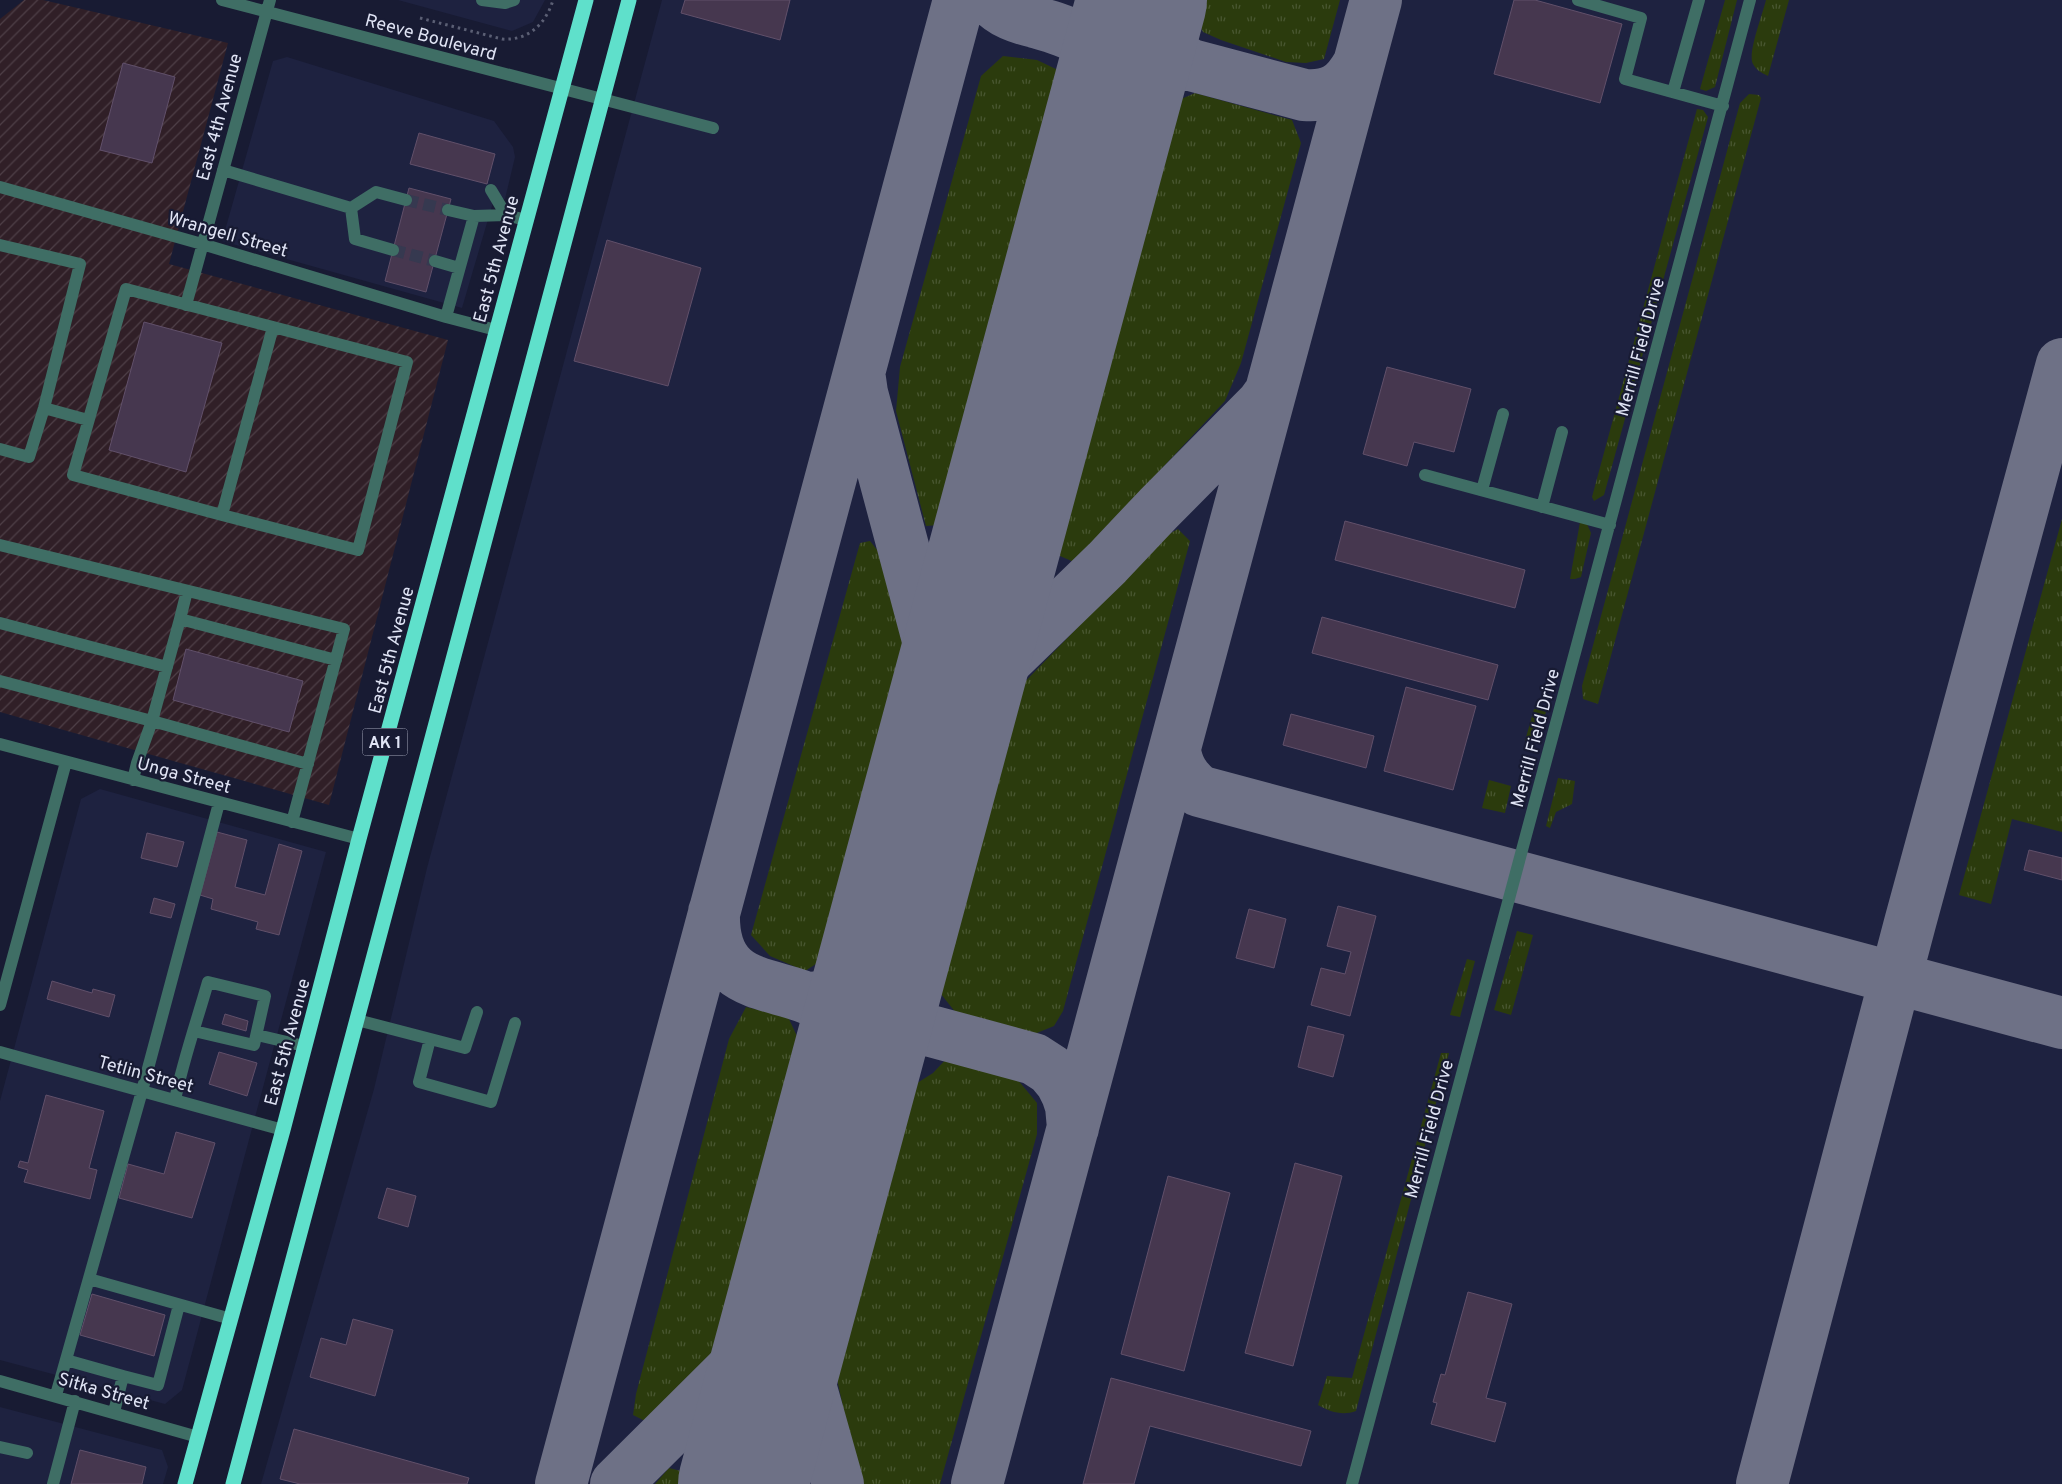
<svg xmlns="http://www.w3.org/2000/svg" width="2062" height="1484" font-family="Overpass,sans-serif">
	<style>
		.built { fill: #1e2240 }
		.industrial { fill: url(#industrial-furrows) }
		.grass { fill: url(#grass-tufts) }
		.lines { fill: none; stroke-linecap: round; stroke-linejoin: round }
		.taxiway { stroke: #6e7186; stroke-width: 52 }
		.runway { stroke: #6e7186; stroke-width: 130 }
		.building { fill: #46374f; stroke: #61506a }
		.minor-tunnel { stroke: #363950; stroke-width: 12; stroke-dasharray: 12 6; stroke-linecap: butt }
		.path { stroke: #5b5f74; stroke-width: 3; stroke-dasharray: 2.5 4; stroke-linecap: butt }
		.minor { stroke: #3f6e65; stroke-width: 12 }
		.highway { stroke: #5fe0cb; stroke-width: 15 }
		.labels { text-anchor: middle; stroke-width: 4.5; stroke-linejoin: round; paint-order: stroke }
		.shield { fill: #181b33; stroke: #a4a8bb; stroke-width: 1 }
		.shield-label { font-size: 16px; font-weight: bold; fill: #e0e4f5 }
		.street-label { font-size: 18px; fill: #e0e4f5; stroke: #181b33 }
	</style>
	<defs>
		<pattern id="industrial-furrows" width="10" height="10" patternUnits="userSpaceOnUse" patternTransform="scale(1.25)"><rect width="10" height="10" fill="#301f27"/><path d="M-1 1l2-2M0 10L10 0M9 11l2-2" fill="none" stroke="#4e3f47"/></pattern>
		<pattern id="grass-tufts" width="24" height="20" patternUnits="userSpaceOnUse" patternTransform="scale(1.25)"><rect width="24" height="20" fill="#2b3b0d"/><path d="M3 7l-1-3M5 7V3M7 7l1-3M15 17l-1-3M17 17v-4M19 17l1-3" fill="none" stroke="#495731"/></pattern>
	</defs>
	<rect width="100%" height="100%" fill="#181b33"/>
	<path class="built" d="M398,0H545L533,22L512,31Z
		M662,0H2062V1484H261L374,1089L427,868Z
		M287,57L494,121L513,147L515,157L505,199H494L462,308L222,241L273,61Z
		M100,789L326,852L182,1390L165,1404L0,1360V1101L81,799Z
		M0,1407L162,1450L168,1467L163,1484H0Z"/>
	<path class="industrial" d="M24,0H43L228,43L169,264L448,340L329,805L0,712V19Z"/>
	<path class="grass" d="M1192,0H1340L1324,59L1306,63L1286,62L1221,40L1203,32L1190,7Z
		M1725,0H1737L1715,87L1706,91L1700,89Z
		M1766,0H1789L1768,76C1762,73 1756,70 1753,64C1747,54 1763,13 1766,0Z
		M1003,56L1037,60L1058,70L1064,88L940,525L926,526L896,411L900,367L981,76Z
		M1195,93L1292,120L1301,143L1241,363L1225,401L1074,562L1053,553L1172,103Z
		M1749,94L1759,95L1761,98L1598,704L1583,699L1582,686L1740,103Z
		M1697,109L1703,110L1708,117L1604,495L1594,501L1592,497Z
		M2062,519V832L2012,819L1991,904L1959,895Z
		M1580,522L1587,524L1591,533L1581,577L1575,579H1570Z
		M1178,529L1190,541L1063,1011L1054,1026L1032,1035L956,1013L937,989L1016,691L1167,535Z
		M870,541L882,556L906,653L907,674L830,955L805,971L770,956L751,935L860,543Z
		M1540,708L1546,712L1537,740L1525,741L1534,709Z
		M1558,778L1575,781L1572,804L1556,812L1550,828L1546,826Z
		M1489,780L1511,786L1505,813L1482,808Z
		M1517,931L1533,935L1511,1015L1494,1010Z
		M1467,959L1475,961L1460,1017L1450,1015Z
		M746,1007L788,1017L804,1051L724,1341L649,1423L633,1415L636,1394L729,1039Z
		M1441,1053H1449L1356,1411C1343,1416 1330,1412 1318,1405L1327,1376L1352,1378Z
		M948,1057L1013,1074L1037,1103V1134L940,1484H860L833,1361L914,1085L933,1073Z
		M669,1468L689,1473L686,1484H655Z"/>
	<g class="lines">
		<path class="taxiway" d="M991,0C1003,13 1018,18 1035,22C1066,31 1102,40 1108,77C1111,91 1109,106 1110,120
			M1147,0C1149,31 1164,51 1191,65
			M1110,120L1128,88L1135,81L1144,74L1168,65H1191L1304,95C1331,97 1345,88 1358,65
			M860,379L862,393L940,685L941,749
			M941,749L966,702L976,690L1107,563L1159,508L1262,404L1267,397
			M1175,751C1178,769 1185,779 1199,791L2062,1023
			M714,912C711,1011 806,969 842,1025C851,1040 852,1060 852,1077
			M808,998C855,996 869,983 889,942
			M852,1077L870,1052L879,1044L902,1033L927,1030L1034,1059L1051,1070L1061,1082L1067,1094L1071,1106L1073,1128
			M799,1278L797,1315L800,1349L838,1484
			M561,1484L959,0
			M616,1484L766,1335L783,1309L799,1276
			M977,1484L1376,0
			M1762,1484L1910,923L2062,364"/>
		<path class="runway" d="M743,1484L1142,0"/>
	</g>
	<path class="building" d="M685,0H790L780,40L681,13Z
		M1514,0H1535L1622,24L1600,103L1494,74Z
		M123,63L175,77L152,163L100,150Z
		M419,133L495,154L487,184L410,164Z
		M409,188L451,199L426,292L385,281Z
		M607,240L701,268L668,386L574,361Z
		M144,322L222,343L186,472L109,450Z
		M1387,367L1471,389L1454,452L1414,442L1407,466L1363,454Z
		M1345,521L1525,570L1515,608L1335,560Z
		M1322,617L1498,665L1488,700L1312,653Z
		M186,649L303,681L289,732L173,700Z
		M1406,687L1476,706L1453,790L1384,771Z
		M1291,714L1374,736L1366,768L1283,745Z
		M217,832L247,840L235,887L265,895L279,844L302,851L279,935L256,929L258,922L211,909L213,899L200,895Z
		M147,833L184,842L177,867L141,858Z
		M2029,850L2062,858V880L2024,870Z
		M154,898L175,904L171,918L150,913Z
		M1338,906L1376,916L1350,1016L1311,1005L1321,968L1345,974L1351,952L1327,946Z
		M1249,909L1286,919L1274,968L1236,958Z
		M52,981L92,993L93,989L115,995L109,1017L47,999Z
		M225,1014L248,1021L246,1031L222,1024Z
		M1308,1026L1344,1035L1333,1077L1298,1067Z
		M219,1052L257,1063L247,1096L209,1084Z
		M46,1095L104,1111L89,1168L97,1170L90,1199L24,1182L28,1170L18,1167L20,1161L28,1163Z
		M176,1132L215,1143L192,1218L119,1198L128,1164L164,1174Z
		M1295,1163L1342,1176L1293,1366L1245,1353Z
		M1168,1176L1230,1193L1184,1371L1121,1354Z
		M387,1188L416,1196L408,1227L378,1218Z
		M1468,1292L1512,1304L1486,1398L1506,1403L1495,1442L1431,1424L1437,1403L1433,1402L1441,1374L1445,1375Z
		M92,1294L165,1315L154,1356L80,1335Z
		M353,1319L393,1330L375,1396L310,1377L321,1338L346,1345Z
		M1111,1378L1311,1431L1301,1466L1150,1426L1134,1484H1083Z
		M294,1429L469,1478L467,1484H300L280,1479Z
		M80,1450L146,1467L142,1484H71Z"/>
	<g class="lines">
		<path class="minor-tunnel" d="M406,200L448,210
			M393,250L435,261"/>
		<path class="path" d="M420,18L502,39C528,41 546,24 553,0"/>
		<path class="minor" d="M222,0L713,128
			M482,0L505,3L514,0
			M1578,0L1641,18L1625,79L1723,106
			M1673,92L1699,0
			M223,170L351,208L376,192L406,200
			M0,187L202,244L446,317L496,330
			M491,190L506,215
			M351,208L355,239L393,250
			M448,210L474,216L506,215L526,220
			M0,245L80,264L44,408L29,457L0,449
			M435,261L459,268
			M126,289L273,327L222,515L73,475Z
			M186,305L270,0
			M446,317L474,216
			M44,408L88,420
			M1425,475L1610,525
			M1482,490L1503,414
			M1542,507L1562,432
			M222,515L358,550L407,362L273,327
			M0,545L344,629L292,822
			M180,619L187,591
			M0,623L167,667
			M0,681L152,721L137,763L133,780
			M0,744L359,839
			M308,764L152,721L180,619L336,660
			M0,1005L66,762
			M357,1020L465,1048L477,1012
			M257,1035L304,1046
			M430,1039L419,1082L491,1102L515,1023
			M0,1052L283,1130
			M175,1100C183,1060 197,1021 208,982L265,996L254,1045L194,1031
			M89,1279L231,1319
			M66,1360L123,1376
			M0,1381L198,1437
			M56,1395L142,1091L219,803
			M114,1412L123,1376L158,1385L179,1305
			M0,1447L27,1453
			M53,1484L75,1401
			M1352,1484L1750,0"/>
		<path class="highway" d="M185,1484L283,1130L359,839L586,0
			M233,1484L629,0"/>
	</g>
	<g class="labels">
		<rect class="shield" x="362.5" y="728.5" width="45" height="27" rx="4"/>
		<g class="shield-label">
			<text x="385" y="748">AK 1</text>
		</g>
		<g class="street-label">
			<text transform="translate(431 37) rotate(15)" y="6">Reeve Boulevard</text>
			<text transform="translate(219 117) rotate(-75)" y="6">East 4th Avenue</text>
			<text transform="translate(228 234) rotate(16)" y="6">Wrangell Street</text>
			<text transform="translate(496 259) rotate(-75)" y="6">East 5th Avenue</text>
			<text transform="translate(1640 347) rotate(-75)" y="6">Merrill Field Drive</text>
			<text transform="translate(391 650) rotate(-75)" y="6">East 5th Avenue</text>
			<text transform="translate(1535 738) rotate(-75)" y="6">Merrill Field Drive</text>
			<text transform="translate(184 775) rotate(15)" y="6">Unga Street</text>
			<text transform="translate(287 1042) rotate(-75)" y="6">East 5th Avenue</text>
			<text transform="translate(146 1074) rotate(15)" y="6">Tetlin Street</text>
			<text transform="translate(1429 1129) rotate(-75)" y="6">Merrill Field Drive</text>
			<text transform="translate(104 1391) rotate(16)" y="6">Sitka Street</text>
		</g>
	</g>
</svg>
